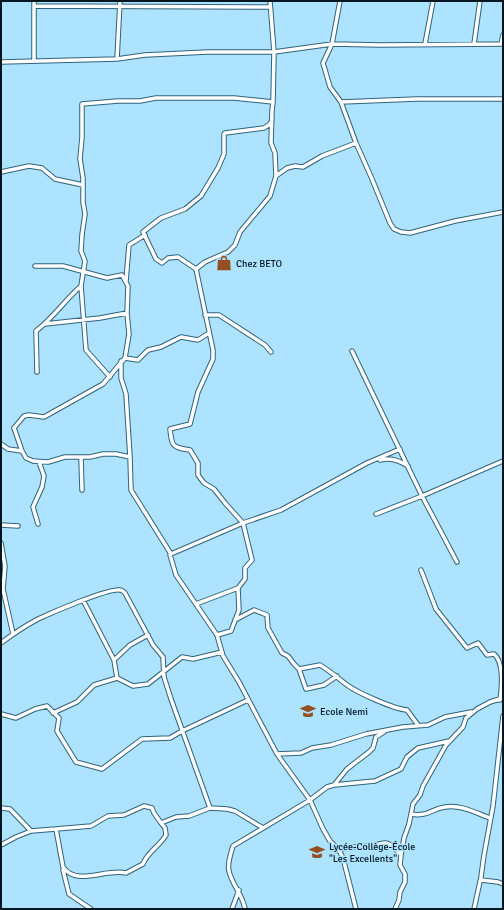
<svg xmlns="http://www.w3.org/2000/svg" width="504" height="910" font-family="Signika,sans-serif">
	<style>
		.lines { fill: none; stroke-linecap: round; stroke-linejoin: round }
		.street-casing { stroke: #30637b; stroke-width: 5.5 }
		.street { stroke: #fff; stroke-width: 3.5 }
		.labels { text-anchor: middle; stroke-width: 3; stroke-linejoin: round; paint-order: stroke }
		.poi-label { font-size: 10px; fill: #031721; stroke: #ade3ff; text-anchor: start }
	</style>
	<rect width="100%" height="100%" fill="#ade3ff"/>
	<g class="lines">
		<defs>
			<path id="street" d="M270,1L274,52L273,102L272,111L271,143L275,153L276,176
				M340,1L332,44L323,63L330,87L341,102L356,143L372,179L390,223L394,229L401,232L410,233L455,221L503,212
				M34,6L270,7
				M425,44L433,1
				M474,44L480,1
				M501,44L503,35
				M117,59L120,1
				M34,60V1
				M1,62L117,59L145,55L208,52H274L332,44L380,45L503,44
				M341,102L417,99H503
				M1,172L29,166L42,168L55,179L83,185
				M35,266H63L107,278L122,275L128,286L127,313L129,334L125,358L103,384L44,417L29,415L24,416L14,428L22,451L26,458L33,461L48,462L65,457H90L103,454H116L130,457
				M196,269L205,262L228,252L235,245L240,232L270,196L276,176L287,168L295,166L303,167L322,156L356,143
				M126,281L129,245L145,235
				M81,286L86,350L110,377
				M205,315H219L265,345L271,352
				M45,324L100,318L127,313
				M352,351L422,496L503,461
				M125,358L138,360L148,350L161,347L181,337L198,340L209,333
				M121,361V378L126,394L130,457L131,490L171,554L170,555L176,575L217,635L223,656L239,682L277,754L310,800L323,829L330,841L339,850L343,858L356,909
				M37,372L36,331C54,317 65,300 81,286L85,261L81,251L82,235L85,214L83,202V178L80,159L82,137V104L118,101H140L156,98H234L273,102
				M1,444L8,449L22,451
				M81,458L82,490
				M380,460C390,457 399,460 408,466
				M376,514L422,496L457,562
				M38,524L33,507L42,487L44,476L39,462
				M1,525L18,526
				M1,543L5,566L3,589L13,634
				M171,554L243,523L225,503L214,489L204,483L198,475V463L190,450C172,447 172,447 170,429L190,424L198,392L213,359V350L196,269L178,257L168,258L162,263L156,259L143,232L161,218L185,209L201,196L218,168L224,154V134L225,133L264,128L270,124L272,120
				M421,570L436,609L467,648L478,643L487,655L494,654C504,662 502,687 500,700
				M83,600L114,660
				M196,604L238,588L245,579V568L252,560L243,523L281,510L367,463L400,449
				M235,620L254,610L267,615L268,628L282,653L288,656L294,664L299,669
				M217,635L231,631L239,610L238,588
				M1,643C13,634 25,626 38,619C51,613 108,588 120,590C122,590 124,592 125,593L153,645L163,657L164,677L171,699L210,808
				M337,676L324,685L306,689L299,669L320,665C330,671 338,678 347,685C358,693 394,709 407,710L418,725
				M117,678L114,660L130,645L148,635
				M53,713L77,702L94,685L117,678L133,686L148,684L182,657L193,659L222,652
				M1,714L16,718L35,709L47,706L59,718L57,731L76,762L102,769L142,739L170,738L182,731L248,700
				M277,754L301,753L312,748L331,745L366,734L403,727L428,725L445,717L471,712
				M334,785L347,769L369,752L373,748L376,737L384,732
				M1,808L10,809L31,831
				M411,814C428,817 431,809 445,807C460,804 476,813 490,818
				M56,829L91,826L108,816L124,815L144,806L152,808L154,813L161,823L176,817L189,816L210,808L227,809L235,811L263,828
				M1,845L16,837L31,831L56,829L63,867C77,887 106,868 126,873L143,864C147,852 160,846 166,835L165,828L161,823
				M339,850C350,846 360,847 371,846C376,846 381,842 386,843C392,844 397,851 401,855
				M63,870L69,894L91,909
				M481,880L498,882L503,884
				M232,909L239,890
				M245,909C243,895 232,885 229,871C227,863 231,853 233,846L310,800L327,787L334,785L375,781L401,769L407,757L418,748L449,741
				M395,909L399,900L400,892L405,882V874L400,865L401,855L404,838L409,824L413,804L420,795L423,786L446,745L463,727L466,718L477,709L490,702L503,698
				M474,909L481,877L484,855L493,806L503,716"/>
		</defs>
		<use href="#street" class="street-casing"/>
		<use href="#street" class="street"/>
	</g>
	<defs>
		<symbol id="shop-bare" viewBox="-9 -9 18 18"><path d="M-5-2.5h2.3a2.7 3.5 0 0 1 5.4 0H5L5.5 6h-11ZM-1.5-2.5h3a1.5 2.3 0 0 0-3 0Z" fill="#945023" stroke="#ade3ff" stroke-width="2.5" paint-order="stroke"/></symbol>
		<symbol id="school-bare" viewBox="-9 -9 18 18"><path d="M0-5L7-2L0 1L-7-2ZM-4 1L0 2.5L4 1V4Q0 6-4 4Z" fill="#945023" stroke="#ade3ff" stroke-width="2.5" paint-order="stroke"/></symbol>
	</defs>
	<g fill-rule="evenodd">
		<use href="#shop-bare" x="213" y="252" width="22" height="22"/>
		<use href="#school-bare" x="297" y="700" width="22" height="22"/>
		<use href="#school-bare" x="306" y="841" width="22" height="22"/>
	</g>
	<g class="labels">
		<g class="poi-label">
			<text x="236" y="267">Chez BETO</text>
			<text x="320" y="715">Ecole Nemi</text>
			<text x="329" y="850">Lycée-Collège-École<tspan x="329" dy="12">"Les Excellents"</tspan></text>
		</g>
	</g>
	<rect width="504" height="910" fill="none" stroke="#031721" stroke-width="4"/>
</svg>
